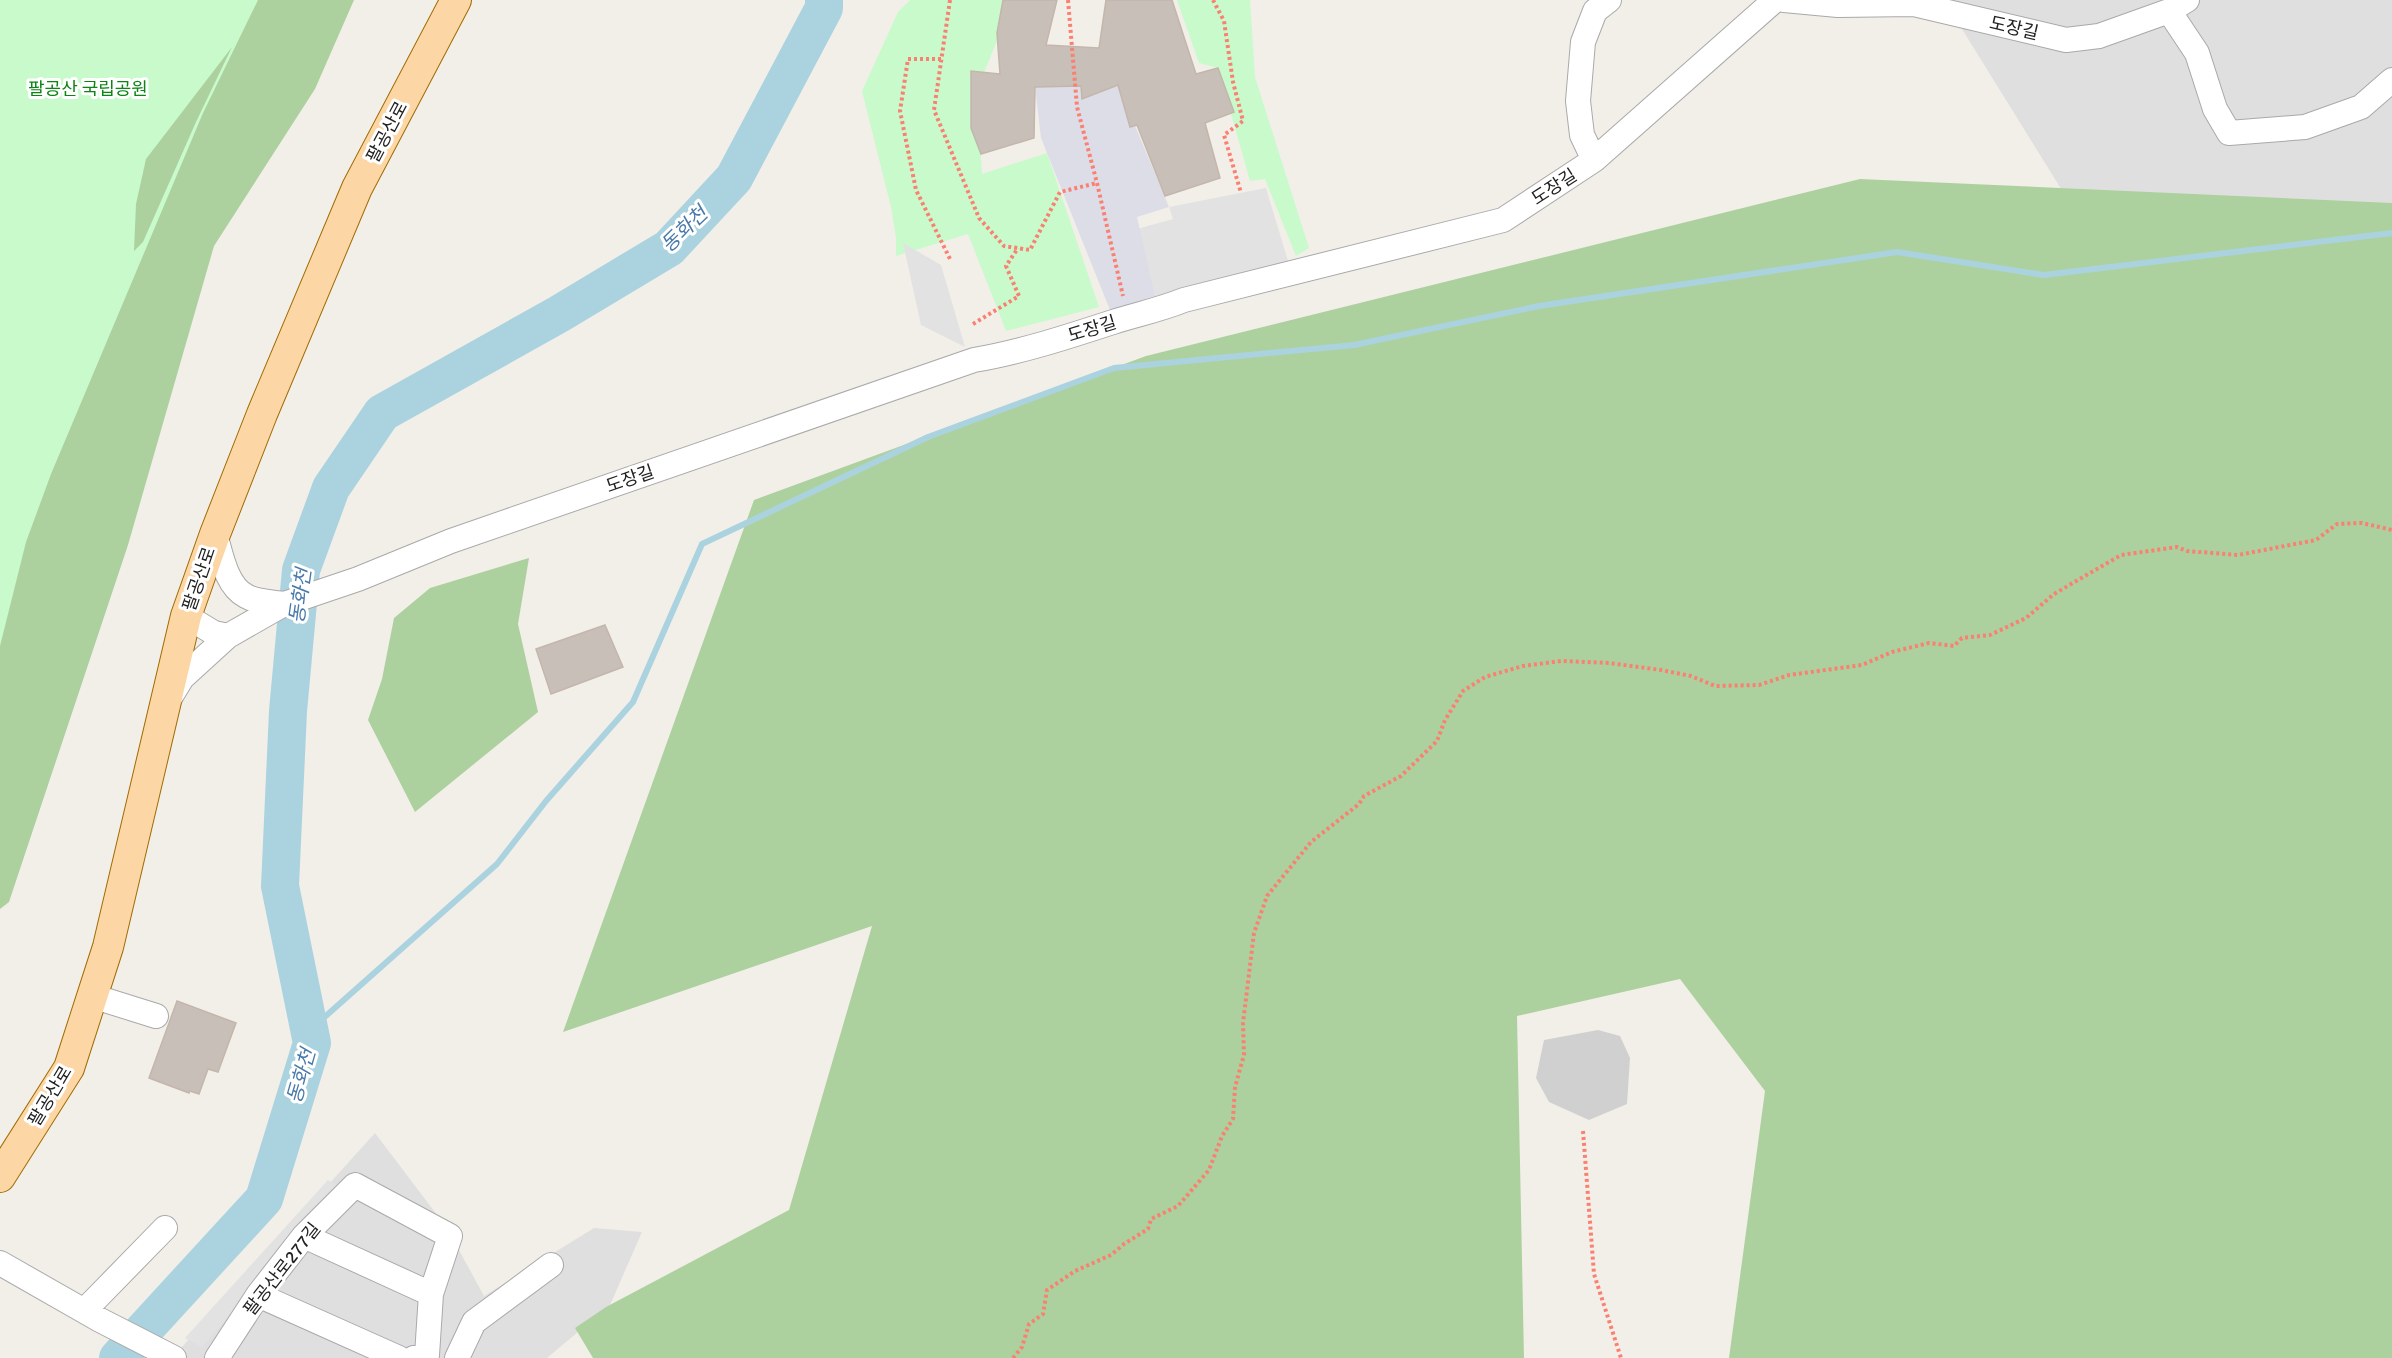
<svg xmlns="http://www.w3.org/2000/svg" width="2392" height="1358" font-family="Signika,'Noto Sans KR',sans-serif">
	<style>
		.residential { fill: #e0dfdf }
		.religious { fill: #d0d0d0 }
		.forest { fill: #add19e }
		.park { fill: #c8facc; fill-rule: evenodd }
		.parking { fill: #e2e2e2 }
		.plaza { fill: #dddde8 }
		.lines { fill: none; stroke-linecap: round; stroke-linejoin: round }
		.stream { stroke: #aad3df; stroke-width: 6 }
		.river { stroke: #aad3df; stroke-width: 38 }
		.building { fill: #c7bfb8; stroke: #c4b6ab; stroke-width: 1.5 }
		.minor-casing { stroke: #a9a9a9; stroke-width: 26 }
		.major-casing { stroke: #a06b00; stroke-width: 32 }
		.path { stroke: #fa8072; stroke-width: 4; stroke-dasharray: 3 3; stroke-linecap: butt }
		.minor { stroke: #fff; stroke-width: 24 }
		.major { stroke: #fcd6a4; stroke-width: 30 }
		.labels { text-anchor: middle; stroke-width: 6; stroke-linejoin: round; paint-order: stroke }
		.street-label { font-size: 18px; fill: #222; stroke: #fff }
		.park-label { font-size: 18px; fill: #0c8416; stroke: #fff }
		.water-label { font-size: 20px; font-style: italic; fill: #4a7aab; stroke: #fff }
	</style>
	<rect width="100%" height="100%" fill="#f2efe9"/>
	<path class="residential" d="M1944,0H2392V215L2123,289Z
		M375,1133L447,1228L484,1296L594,1228L642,1232L610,1305L547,1358H172Z"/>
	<path class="religious" d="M1598,1030L1620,1036L1630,1058L1627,1104L1589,1120L1549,1102L1536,1078L1544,1040Z"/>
	<path class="forest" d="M0,0H354L315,89L214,246L128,545L9,902L0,909Z
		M1860,179L2392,203V1358H1729L1765,1091L1680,979L1517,1016L1524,1358H593L575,1328L606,1307L789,1210L872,926L563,1032L754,500L1146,356Z
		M529,558L518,624L538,712L415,812L368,720L382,679L394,618L430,588Z"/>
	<path class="park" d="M0,0H258L203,113L51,474L26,542L0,646ZM232,47L196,122L143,242L134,251L136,204L146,159Z
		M910,0H1014L980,82L979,123L982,174L1047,153L1099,307L1006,331L968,234L896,256V238L891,207L862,91L898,12Z
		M1177,0H1250L1255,77L1309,248L1296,256L1265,179L1250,181L1218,68L1199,63Z"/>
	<path class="parking" d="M1266,188L1288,261L1155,296L1137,229L1173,219L1169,207Z
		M903,243L941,265L965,347L921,325Z
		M328,1180L339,1187L202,1347L185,1338Z"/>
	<path class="plaza" d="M1118,85L1169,207L1137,217L1155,296L1110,310L1041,138L1035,87Z"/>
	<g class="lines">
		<path class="stream" d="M310,1030L497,864L546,801L633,702L702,544L928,437L1114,368L1354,345L1539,306L1897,252L2044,275L2392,233"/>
		<path class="river" d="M118,1358L264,1199L312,1043L280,886L288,711L301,570L331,488L382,413L559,314L669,248L734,178L824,8V0"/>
	</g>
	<path class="building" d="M1003,0H1057L1046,45L1099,48L1106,0H1172L1196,74L1218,68L1234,112L1205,123L1220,178L1165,196L1137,125L1130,127L1118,85L1082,99L1081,86L1035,87L1034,138L981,154L971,128V71L1000,74L997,33Z
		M605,625L623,667L551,694L536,649Z
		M177,1001L236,1023L218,1072L208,1069L199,1094L190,1091L189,1093L149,1078Z"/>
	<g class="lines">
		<defs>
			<path id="minor" d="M1784,0L1838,5L1914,4L2066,40L2099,36L2169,11L2187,0
				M2169,11L2197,53L2215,109L2229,133L2305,127L2361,107L2392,80
				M1594,160L1582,135L1578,101L1583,42L1595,11L1609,0
				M215,534C221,554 226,586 246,596C256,602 273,602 284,604
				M186,616L214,633L228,636L284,604L358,579L451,541L974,360C1021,352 1067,337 1113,322C1138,314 1159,310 1184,300L1503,220L1594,160L1775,0
				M171,696L182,678L228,636
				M92,996L156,1016
				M304,1236L431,1294
				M0,1263L100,1320L174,1358
				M258,1295L399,1358
				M84,1311L165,1228
				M217,1358L258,1295L304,1236L355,1185L450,1236L431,1294L427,1355L414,1358
				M457,1358L474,1322L551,1265"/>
			<path id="major" d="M0,1177L69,1068L108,947L186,616L215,534L262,414L357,188L456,0"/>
		</defs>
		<use href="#minor" class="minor-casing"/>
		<use href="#major" class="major-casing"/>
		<path class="path" d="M950,0L934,110L979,218L1004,246L1030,250L1060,192L1097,183
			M1068,0L1077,107L1097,183L1123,296
			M1213,0L1224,21L1233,82L1243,121L1224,135L1241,193
			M941,59H908L900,111L916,190L951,261
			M973,324L1019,296L1006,266L1018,248
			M1583,1131L1594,1274L1621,1358
			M1013,1358L1022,1347L1029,1324L1043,1314L1047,1290L1075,1271L1111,1255L1124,1244L1148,1229L1151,1219L1178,1206L1209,1170L1222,1136L1233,1119L1235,1087L1244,1055L1243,1023L1254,933L1267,896L1311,842L1359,804L1364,796L1401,776L1437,741L1445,720L1463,691L1485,677L1523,666L1561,661L1609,663L1661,670L1691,676L1715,686L1759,685L1789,675L1862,665L1892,652L1929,643L1954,646L1962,638L1990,635L2026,618L2054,594L2121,555L2177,547L2187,551L2238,555L2316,540L2337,524L2362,523L2392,530"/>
		<use href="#minor" class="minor"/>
		<use href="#major" class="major"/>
	</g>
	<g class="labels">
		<g class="street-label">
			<text transform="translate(2014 28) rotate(13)" y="6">도장길</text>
			<text transform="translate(387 132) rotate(-62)" y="6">팔공산로</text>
			<text transform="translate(1554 187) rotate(-33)" y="6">도장길</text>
			<text transform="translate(1092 329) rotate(-17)" y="6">도장길</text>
			<text transform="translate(630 479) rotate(-19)" y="6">도장길</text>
			<text transform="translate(199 579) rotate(-71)" y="6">팔공산로</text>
			<text transform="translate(50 1096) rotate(-59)" y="6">팔공산로</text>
			<text transform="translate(282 1269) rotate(-52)" y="6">팔공산로277길</text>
		</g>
		<g class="park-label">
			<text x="88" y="95">팔공산 국립공원</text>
		</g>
		<g class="water-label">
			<text transform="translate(684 229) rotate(-44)" y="7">동화천</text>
			<text transform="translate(300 596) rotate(-82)" y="7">동화천</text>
			<text transform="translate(301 1076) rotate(-74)" y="7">동화천</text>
		</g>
	</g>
</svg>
